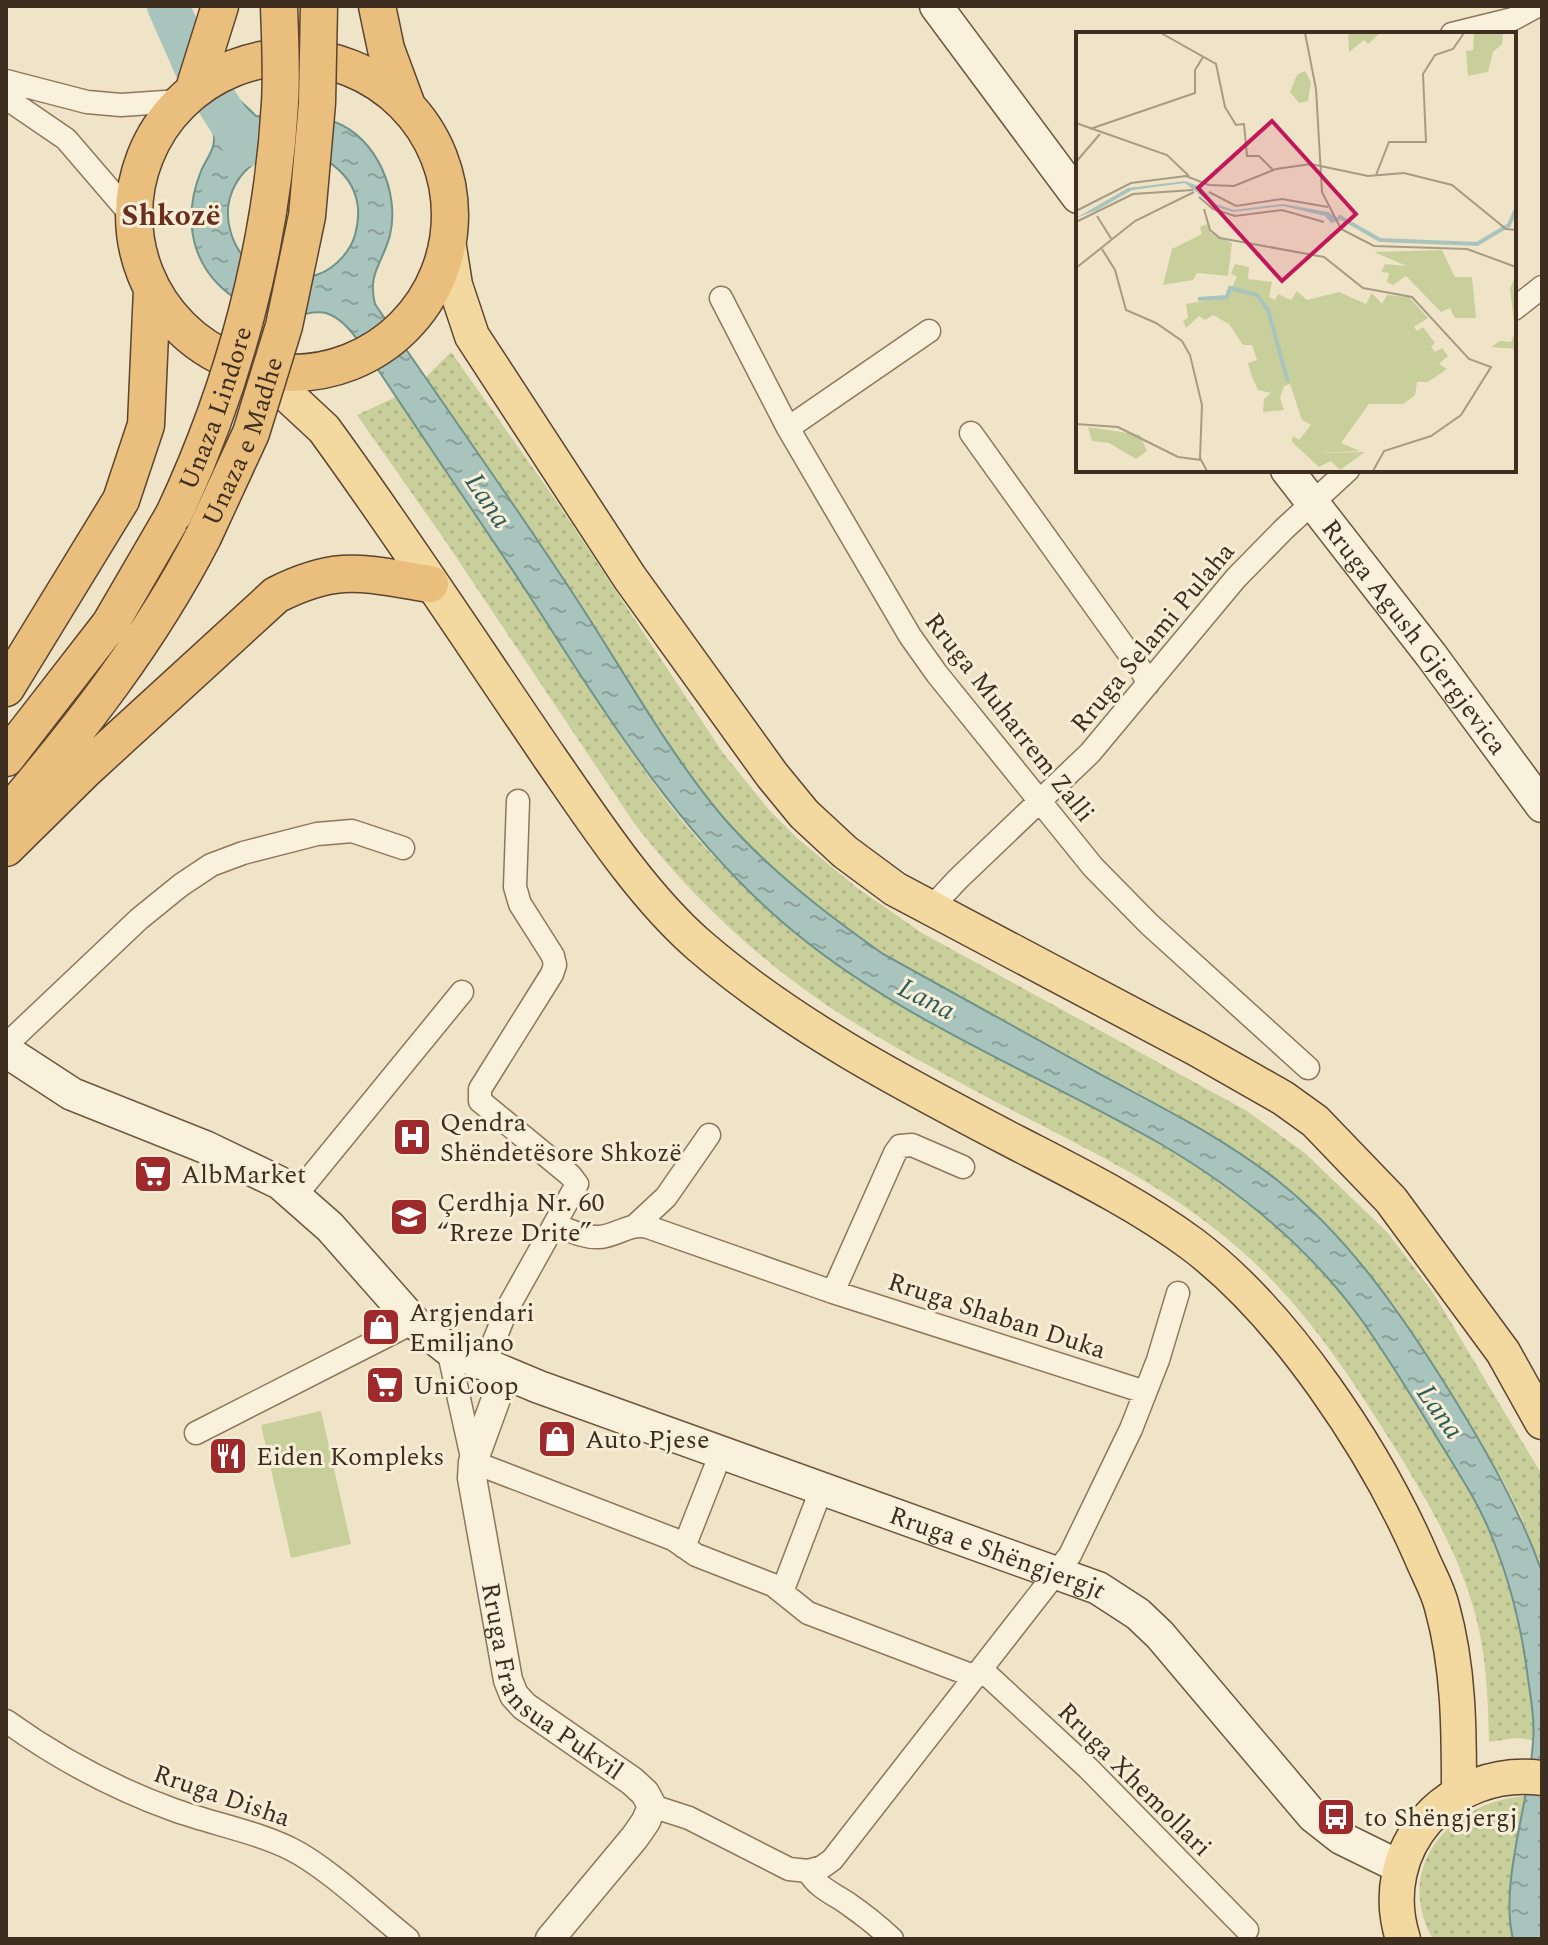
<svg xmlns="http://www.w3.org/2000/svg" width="1548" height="1945" font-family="Spectral,serif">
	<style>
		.grass { fill: url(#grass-dots) }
		.garden { fill: #c9cf9b }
		.water { fill: url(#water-ripples); stroke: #6f938a; stroke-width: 2; fill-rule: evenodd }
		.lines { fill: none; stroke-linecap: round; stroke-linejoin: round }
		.river { stroke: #a9c4bc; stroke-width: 42 }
		.minor-casing { stroke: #8d765c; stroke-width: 25 }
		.tertiary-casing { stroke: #8d765c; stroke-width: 31 }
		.secondary-casing { stroke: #6f573f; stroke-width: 35 }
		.primary-casing { stroke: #5b4430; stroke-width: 37 }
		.trunk-casing { stroke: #5b4430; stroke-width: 39 }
		.minor { stroke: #faf1dc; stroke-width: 22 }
		.tertiary { stroke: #faf1dc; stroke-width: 28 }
		.secondary { stroke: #faf1dc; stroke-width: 32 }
		.primary { stroke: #f3d9a0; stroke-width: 34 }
		.trunk { stroke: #eabe7c; stroke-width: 36 }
		.trunk-bridge-casing { stroke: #5b4430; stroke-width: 39; stroke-linecap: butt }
		.trunk-bridge { stroke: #eabe7c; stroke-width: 36 }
		.labels { text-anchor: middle; stroke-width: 6; stroke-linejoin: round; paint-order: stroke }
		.street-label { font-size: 26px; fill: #3d2e20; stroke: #f7eed8 }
		.poi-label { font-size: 26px; fill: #3d2e20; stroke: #f7eed8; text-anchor: start }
		.water-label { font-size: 28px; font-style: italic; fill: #2f5d5a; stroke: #f7eed8 }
		.quarter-label { font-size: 30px; font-weight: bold; fill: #6b2e1e; stroke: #f7eed8 }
		.inset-river { fill: none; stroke: #a9c4bc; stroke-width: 4 }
		.inset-road { fill: none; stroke: #a89b85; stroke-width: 2 }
		.view { fill: #c2185b; fill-opacity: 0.15; stroke: #c2185b; stroke-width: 4 }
		.inset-edge { fill: none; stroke: #3d2e20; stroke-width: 4 }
	</style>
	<defs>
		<pattern id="grass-dots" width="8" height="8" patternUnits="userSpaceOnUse" patternTransform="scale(2)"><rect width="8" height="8" fill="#c9cf9b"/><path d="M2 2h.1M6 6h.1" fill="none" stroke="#aeb285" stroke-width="1.8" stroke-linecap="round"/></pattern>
		<pattern id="water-ripples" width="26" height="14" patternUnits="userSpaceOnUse" patternTransform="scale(2)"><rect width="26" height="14" fill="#a9c4bc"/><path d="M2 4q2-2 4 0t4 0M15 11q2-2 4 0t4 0" fill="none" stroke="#8ba098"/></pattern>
	</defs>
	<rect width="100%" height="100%" fill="#f0e4c8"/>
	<path class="grass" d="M451,352L559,505L723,753L770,811L797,838L856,887L922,933L1247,1111L1306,1154L1388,1233L1434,1294L1542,1475V1572L1521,1516L1504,1482L1425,1351L1395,1306L1338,1237L1311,1210L1231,1147L1175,1113L883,954C825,913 768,869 722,815C666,749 616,662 569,588C524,516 474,447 425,378Z
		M396,397C446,471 495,544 544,618C593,694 642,776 701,843C724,868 748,891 773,914C883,1013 1031,1070 1158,1143C1236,1187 1304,1245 1358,1315C1386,1351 1409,1392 1433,1431C1462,1478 1490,1525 1508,1577C1525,1629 1531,1686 1534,1740L1516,1738L1489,1742C1488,1704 1487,1667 1479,1630C1464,1560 1427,1500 1390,1440C1338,1357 1292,1289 1214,1228C1145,1174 1062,1137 985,1096C931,1067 876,1038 825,1004C752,954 688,893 634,823L444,539L357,415Z
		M1526,1796C1519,1836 1502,1899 1513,1939H1433C1392,1867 1451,1801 1526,1796Z"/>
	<path class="garden" d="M321,1411L351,1544L291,1558L261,1425Z"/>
	<path class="water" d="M234,95L256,116C282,119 310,113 335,122C377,138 400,193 390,235C383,263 367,273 375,304C436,394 500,483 560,574C614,653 661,743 722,816C768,869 825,913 883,954C955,994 1028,1034 1100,1074C1161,1107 1222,1137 1277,1180C1350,1238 1403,1316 1452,1395C1487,1452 1519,1508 1542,1572V1939H1513C1499,1883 1530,1800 1533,1742C1535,1721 1531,1699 1528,1679C1522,1629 1511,1584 1492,1537C1477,1499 1452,1463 1431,1428C1409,1392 1387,1356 1363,1322C1310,1248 1238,1189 1159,1143C1033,1071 891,1017 780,920C674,827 601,707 525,589C471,507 415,427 362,345C352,333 342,318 326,313C315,310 301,316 290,315C248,315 209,287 196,248C188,222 191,196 201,171C206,159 215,150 214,137C214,129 209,122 206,114ZM287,149C333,153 369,185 355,235C350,252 335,268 319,274C231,307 183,174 287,149Z"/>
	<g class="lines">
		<path class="river" d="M168,6L195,67L245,146"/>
		<defs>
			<path id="minor" d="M1452,34L1513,19L1537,6
				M6,81L87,102L121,105L180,101
				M6,98L66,139L133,217
				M721,298L788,428L910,636L937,674L1093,867L1149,924L1308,1068
				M1514,309L1542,287
				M788,428L929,331
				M971,433L1143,673L1148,684
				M931,908L958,879L1090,753L1236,578L1284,529L1348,470
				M6,1045L139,919L181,885L211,865L243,853L317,834L352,831L403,848
				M296,1195L462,992
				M637,1224L666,1197L709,1135
				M555,1225C569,1230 584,1238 599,1237C617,1236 630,1222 648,1227L833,1292L1145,1392
				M833,1292L895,1153L900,1146L912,1145L963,1167
				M448,1349L473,1462L673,1539L696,1555L773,1585L808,1613L976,1677
				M484,1366L506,1311L577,1184L570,1175L480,1101V1089L552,974L555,965L553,956L520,904L515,887L518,801
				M196,1433L414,1322
				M684,1547L721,1453
				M782,1592L821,1490
				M982,1670L1088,1768L1247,1930
				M6,1721C59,1759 113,1788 174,1810C213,1824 254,1831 291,1849C327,1867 374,1912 408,1939
				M652,1806L689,1818L789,1869L808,1871L822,1867L832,1860L1070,1555L1131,1429L1158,1360L1178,1293
				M808,1871C817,1887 832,1893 847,1903C863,1914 878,1926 892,1939"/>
			<g id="tertiary">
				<path id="s1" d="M505,1374L473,1462L472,1478L508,1680L514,1695L524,1706L632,1781L645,1793L652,1806L646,1821L635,1837L550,1939"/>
			</g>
			<g id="secondary">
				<path d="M936,6L1078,197"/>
				<path id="s2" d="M1287,470L1431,655L1542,806"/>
				<path id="s3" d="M6,1051L72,1094L205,1147L280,1183L330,1227L414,1322L448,1349L539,1387L1098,1588L1138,1614L1160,1635L1313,1816L1341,1838L1400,1867"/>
			</g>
			<path id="primary" d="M449,247L455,285L472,336L630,578L772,775L804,814L845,852L895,889L1197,1049L1283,1098L1315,1121L1391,1200L1503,1352L1542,1422
				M244,366L282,390L324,429C402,536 475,648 550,758C593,820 643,897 700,946C794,1027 906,1085 1015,1142C1075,1173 1138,1204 1192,1244C1285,1314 1375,1450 1421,1556C1428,1573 1438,1590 1442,1607C1459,1668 1459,1729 1459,1792
				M1403,1939C1374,1848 1449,1766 1542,1778"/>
			<path id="trunk" d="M377,6L386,49L406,103
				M134 215a158 158 0 1 1 316 0a158 158 0 1 1-316 0Z
				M194,89L220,6
				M6,688L121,500L146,425L152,289
				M6,758L110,624L174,514
				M6,816C81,728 150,640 203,537
				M6,848L85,770L276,595C340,563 364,574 430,584"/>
		</defs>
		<use href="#minor" class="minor-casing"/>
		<use href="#tertiary" class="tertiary-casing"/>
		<use href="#secondary" class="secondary-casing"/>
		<use href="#primary" class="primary-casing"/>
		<use href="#trunk" class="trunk-casing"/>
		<use href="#minor" class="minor"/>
		<use href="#tertiary" class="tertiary"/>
		<use href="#secondary" class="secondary"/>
		<use href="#primary" class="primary"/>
		<use href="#trunk" class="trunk"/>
		<defs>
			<g id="trunk-bridge">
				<path id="s4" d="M174,514C234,386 272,245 280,103C282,71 280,38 279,6"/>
				<path id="s5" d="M203,537L251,433L284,326L307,216L317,103L319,6"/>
			</g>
		</defs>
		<use href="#trunk-bridge" class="trunk-bridge-casing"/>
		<use href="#trunk-bridge" class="trunk-bridge"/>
	</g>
	<defs>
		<symbol id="hospital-square" viewBox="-11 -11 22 22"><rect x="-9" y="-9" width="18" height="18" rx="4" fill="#9e2a2b" stroke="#f7eed8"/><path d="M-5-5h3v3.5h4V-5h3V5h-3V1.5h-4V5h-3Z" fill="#fff"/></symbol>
		<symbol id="supermarket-square" viewBox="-11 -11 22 22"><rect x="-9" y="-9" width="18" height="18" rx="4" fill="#9e2a2b" stroke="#f7eed8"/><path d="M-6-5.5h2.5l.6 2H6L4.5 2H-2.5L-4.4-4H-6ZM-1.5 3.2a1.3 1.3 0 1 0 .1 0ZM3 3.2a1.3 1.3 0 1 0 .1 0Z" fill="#fff"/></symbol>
		<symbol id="school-square" viewBox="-11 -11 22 22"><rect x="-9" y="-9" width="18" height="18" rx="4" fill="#9e2a2b" stroke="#f7eed8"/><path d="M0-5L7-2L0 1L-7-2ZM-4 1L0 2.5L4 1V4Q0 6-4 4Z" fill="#fff"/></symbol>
		<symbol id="shop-square" viewBox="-11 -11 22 22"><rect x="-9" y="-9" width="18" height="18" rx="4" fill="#9e2a2b" stroke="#f7eed8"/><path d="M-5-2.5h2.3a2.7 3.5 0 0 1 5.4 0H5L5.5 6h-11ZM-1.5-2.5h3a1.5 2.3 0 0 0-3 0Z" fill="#fff"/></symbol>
		<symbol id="restaurant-square" viewBox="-11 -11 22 22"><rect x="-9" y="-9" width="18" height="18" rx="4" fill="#9e2a2b" stroke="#f7eed8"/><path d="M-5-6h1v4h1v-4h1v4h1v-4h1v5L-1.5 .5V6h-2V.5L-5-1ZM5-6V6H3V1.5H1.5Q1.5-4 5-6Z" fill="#fff"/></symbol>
		<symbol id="bus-square" viewBox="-11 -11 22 22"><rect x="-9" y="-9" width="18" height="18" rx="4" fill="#9e2a2b" stroke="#f7eed8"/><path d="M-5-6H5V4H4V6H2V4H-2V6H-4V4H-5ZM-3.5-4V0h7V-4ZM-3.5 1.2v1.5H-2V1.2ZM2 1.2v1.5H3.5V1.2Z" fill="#fff"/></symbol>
	</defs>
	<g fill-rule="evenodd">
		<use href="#hospital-square" x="390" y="1115" width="44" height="44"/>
		<use href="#supermarket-square" x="131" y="1152" width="44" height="44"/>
		<use href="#school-square" x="387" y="1195" width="44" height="44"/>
		<use href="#shop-square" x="359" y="1305" width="44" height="44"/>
		<use href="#supermarket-square" x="363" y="1363" width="44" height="44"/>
		<use href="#shop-square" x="535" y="1417" width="44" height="44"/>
		<use href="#restaurant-square" x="206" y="1434" width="44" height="44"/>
		<use href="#bus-square" x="1314" y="1795" width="44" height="44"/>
	</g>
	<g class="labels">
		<g class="street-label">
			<text dy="9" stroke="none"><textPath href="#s4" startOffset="114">Unaza Lindore</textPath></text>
			<text dy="9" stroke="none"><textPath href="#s5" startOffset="104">Unaza e Madhe</textPath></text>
			<text transform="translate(1152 637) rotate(-50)" y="9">Rruga Selami Pulaha</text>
			<text dy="9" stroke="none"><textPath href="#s2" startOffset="210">Rruga Agush Gjergjevica</textPath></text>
			<text transform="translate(1010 717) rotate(52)" y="9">Rruga Muharrem Zalli</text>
			<text transform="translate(997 1315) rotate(18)" y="9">Rruga Shaban Duka</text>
			<text dy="9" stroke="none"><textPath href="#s3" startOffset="1128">Rruga e Shëngjergjt</textPath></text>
			<text dy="9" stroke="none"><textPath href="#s1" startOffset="340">Rruga Fransua Pukvil</textPath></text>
			<text transform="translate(1135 1779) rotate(45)" y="9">Rruga Xhemollari</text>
			<text transform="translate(222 1795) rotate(19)" y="9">Rruga Disha</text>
		</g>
		<g class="poi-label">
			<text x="440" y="1131">Qendra<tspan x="440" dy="30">Shëndetësore Shkozë</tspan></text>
			<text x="181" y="1183">AlbMarket</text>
			<text x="437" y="1211">Çerdhja Nr. 60<tspan x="437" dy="30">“Rreze Drite”</tspan></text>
			<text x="409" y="1321">Argjendari<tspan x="409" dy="30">Emiljano</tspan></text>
			<text x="413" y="1394">UniCoop</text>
			<text x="585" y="1448">Auto Pjese</text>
			<text x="256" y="1465">Eiden Kompleks</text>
			<text x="1364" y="1826">to Shëngjergj</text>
		</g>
		<g class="water-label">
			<text transform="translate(489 500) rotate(56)" y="10">Lana</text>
			<text transform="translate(927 998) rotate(27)" y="10">Lana</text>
			<text transform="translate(1441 1411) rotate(55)" y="10">Lana</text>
		</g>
		<g class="quarter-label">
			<text x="171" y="225">Shkozë</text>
		</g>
	</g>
	<g transform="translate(1076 32)">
		<rect width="440" height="440" fill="#f0e4c8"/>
		<path d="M304,1L292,12L288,8L273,20L272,1ZM398,1H427L426,12L417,20L412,40L392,44L390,19L397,18ZM229,39L235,50L232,69L223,71L214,60L221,43ZM366,218L379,245H396L400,286H379L374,276L365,280L330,244L317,253L311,250L313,241L305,240L309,232L331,234L298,220ZM159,232L173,235L172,247L196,250L193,265L199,268L202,262L215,268L221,259L231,268L263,260L290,272L296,261L306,272L311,263L333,265L352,286L338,295L341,299L347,295L359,311L355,315L359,320L366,316L372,324L363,332L371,337L352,350H341L339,363L327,372H293L265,411L284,419L243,421L223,408L235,393L226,388L214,352L208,354L204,366L208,378L187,380L188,367L195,361L182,358L176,345L172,331L181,328L176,313H167L153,292L137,283L129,288L123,284L110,296L107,289L112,286L110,272L151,265L161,245L155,242ZM440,243V317L415,315L424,309L435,310L439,299L434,256ZM12,395L64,403L71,419L60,427L33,411L16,409Z" fill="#c9cf9b"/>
		<path d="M217,404L243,421L289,420L264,438L255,429L243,435L216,410Z" fill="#c9cf9b"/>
		<path d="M131,192L135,201L156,211L152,244L121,241L117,248L87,253L96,217L126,202L124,195Z" fill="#c9cf9b"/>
		<path d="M109,149L125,155L140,172L158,178L207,172L252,180L265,188L255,191L249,184L207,174L157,180L138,174L109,151L56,158L21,178L0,186L52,156Z" fill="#a9c4bc"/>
		<path class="inset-river" d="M262,184L304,208L401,212L433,193L440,177M122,267L151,265L154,256L181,263L192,278L212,350"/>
		<path class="inset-road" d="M85,1L140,32L149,75L160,93L168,92L171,124H183L197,138M229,1L240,57L246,160L265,197L298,214L391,217L440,235M0,91L91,123L113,144M14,97L119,61V38L127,25M0,130L24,102M300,143L313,110H350L347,42L359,23L377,17L388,1M133,153L158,154L200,137L235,132L292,144L328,141L376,153L430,197L440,198M133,160L160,174L206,167L252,175M123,165L137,177L159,184L206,178L248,190M128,177L134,198L144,206L248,225L287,256L336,265L393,327L415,335L385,383L355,404L308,419L297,439M0,179L55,151L110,144L133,153M21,184L36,208M0,190L57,162L117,158M26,217L39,238L50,278L80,291L106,309L114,323L126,373L124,426L131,439M0,236L59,189L118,160M0,392L42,395L102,425L125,428"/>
		<path class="view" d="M196,89L280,182L206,249L122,156Z"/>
		<rect width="440" height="440" class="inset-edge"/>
	</g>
	<rect width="1548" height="1945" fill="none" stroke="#3d2e20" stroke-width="16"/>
</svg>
